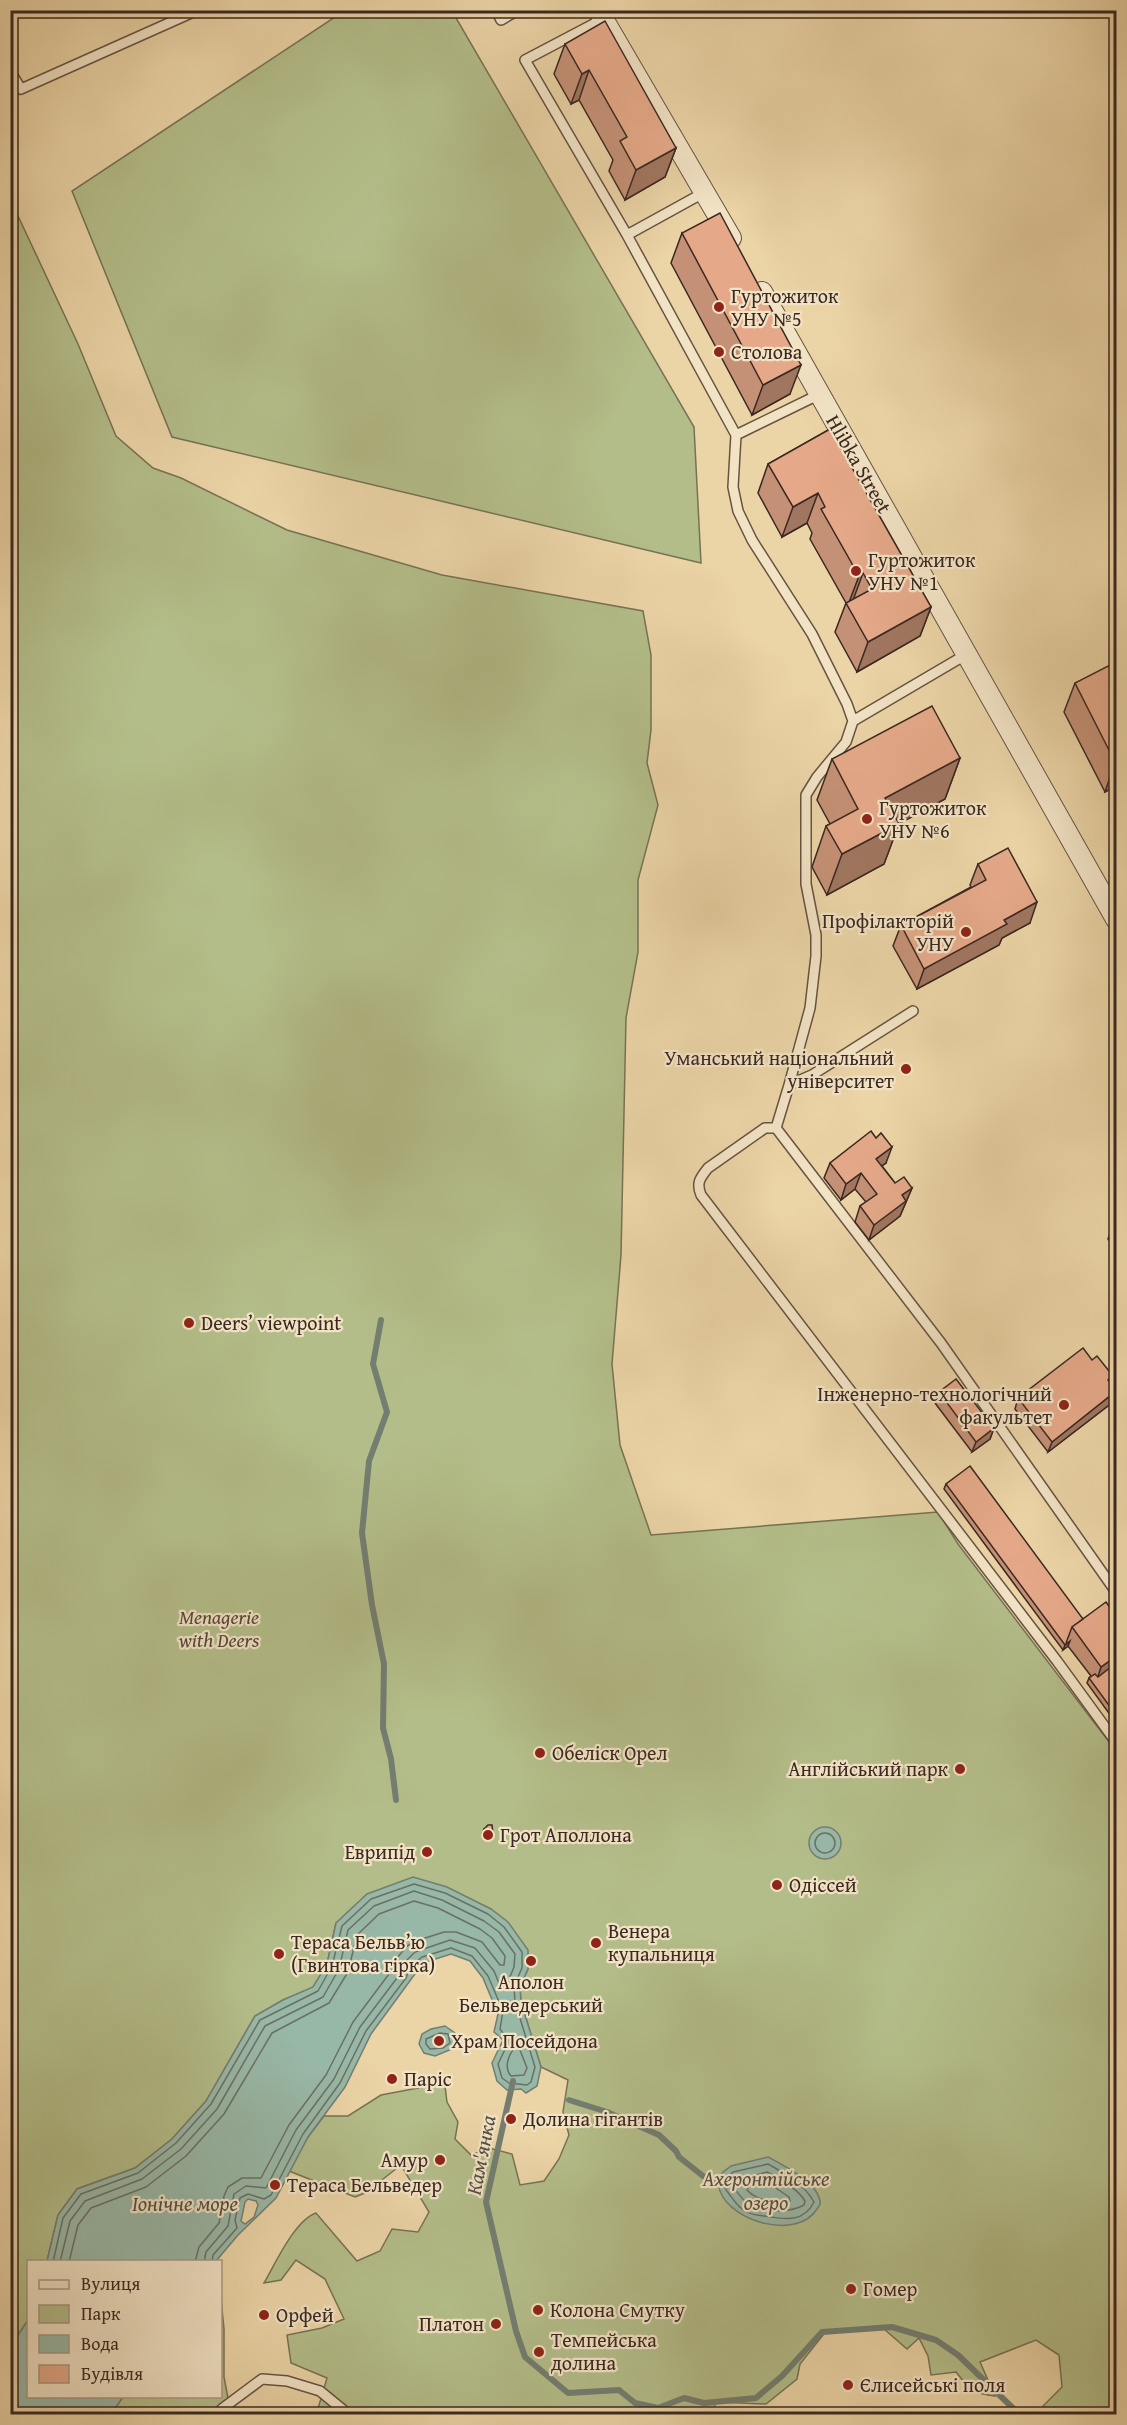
<svg xmlns="http://www.w3.org/2000/svg" width="1127" height="2425" font-family="'Gentium Book Plus',serif">
	<style>
		.green { fill: #b3bd89; stroke: #777255; stroke-width: 1.5 }
		.water { fill: #98b8a7; stroke: #737e71; stroke-width: 1.5; fill-rule: evenodd }
		.lines { fill: none; stroke-linecap: round; stroke-linejoin: round }
		.shore { stroke: #6a7064; stroke-width: 1.5 }
		.stream { stroke: #737e71; stroke-width: 6 }
		.service-casing { stroke: #675342; stroke-width: 12 }
		.minor-casing { stroke: #675342; stroke-width: 22 }
		.service { stroke: #f2e3c5; stroke-width: 9 }
		.minor { stroke: #f2e3c5; stroke-width: 20 }
		.wall { fill: #c59176; stroke: #3b2821; stroke-width: 1.5 }
		.shaded-wall { fill: #a07660; stroke: #3b2821; stroke-width: 1.5 }
		.building { fill: #e5a989; stroke: #3b2821; stroke-width: 1.5 }
		.poi-dot { fill: #8f2418; stroke: #f2e3c5; stroke-width: 2 }
		.labels { text-anchor: middle; stroke-width: 4.5; stroke-linejoin: round; paint-order: stroke }
		.poi-label { font-size: 20px; fill: #3b2821; stroke: #f2e3c5; text-anchor: start }
		.street-label { font-size: 20px; fill: #3b2821; stroke: #f2e3c5 }
		.park-label { font-size: 20px; font-style: italic; fill: #534636; stroke: #f2e3c5 }
		.water-label { font-size: 21px; font-style: italic; fill: #524c42; stroke: #f2e3c5 }
	</style>
	<rect width="100%" height="100%" fill="#ebd4a6"/>
	<filter id="stains"><feTurbulence type="fractalNoise" baseFrequency=".00333" numOctaves="4"/><feColorMatrix values="0 0 0 0 .2 0 0 0 0 .09 0 0 0 0 .02 0 0 0 .5 -.17"/></filter>
	<radialGradient id="worn" r=".72"><stop offset=".6" stop-color="#630" stop-opacity="0"/><stop offset="1" stop-color="#630" stop-opacity=".3"/></radialGradient>
	<path class="green" d="M344,11H452L694,427L701,563L172,437L72,191Z
		M11,201L78,344L116,436L153,468L181,478L287,530L442,575L643,611L651,655V730L647,763L658,805L638,880V952L626,1018L621,1255L612,1364L620,1445L651,1535L938,1512L958,1544L1116,1751V2414H1048L1043,2406L1062,2387L1059,2355L1036,2340L980,2362L995,2396C974,2394 969,2389 956,2372L931,2375L928,2356L919,2338L907,2349L884,2329L827,2330L800,2364L797,2379L766,2404L715,2402L714,2414H311L317,2412L327,2378L291,2363L287,2335L322,2328L344,2319L325,2279L296,2260L281,2280L264,2283C275,2264 295,2220 316,2213L357,2261L380,2251L392,2229L418,2232L429,2212L401,2165L365,2193L355,2197L289,2171L308,2137L324,2116H348L381,2095L418,2088L444,2078L447,2102L458,2122L455,2139L471,2155L489,2148L512,2154L520,2185L544,2181L559,2159L569,2135L563,2112L568,2080L541,2067L521,2002L520,1987L528,1969L491,1909L469,1899L336,1923L327,1964L313,1988L283,2000L255,2016L206,2101L172,2139L135,2168L77,2189L58,2215L47,2261L28,2262V2320L11,2346Z
		M221,2299L224,2329V2377L231,2414H111L123,2397L220,2396Z"/>
	<path class="water" d="M809 1843a16 16 0 1 1 32 0a16 16 0 1 1-32 0Z
		M413,1877L447,1887L491,1909L508,1922L528,1950V1969L520,1987L521,2002L541,2067L537,2086L526,2093L521,2089L507,2090L497,2081L492,2063L503,2040L494,2032L498,2014L483,1978L470,1961L451,1954L423,1963L371,2034L345,2087L308,2137L276,2198L238,2235L216,2261H47L58,2215L77,2189L135,2168L172,2139L206,2101L255,2016L283,2000L313,1987L327,1964L336,1923L367,1894ZM248,2199L256,2201L258,2205L254,2217L245,2224L241,2221L245,2202Z
		M445,2026L455,2033L457,2039L452,2049L435,2056L424,2053L419,2044L422,2034L431,2029Z
		M768,2157C783,2165 817,2182 820,2201C821,2205 819,2206 817,2209C798,2240 732,2223 720,2191C718,2187 721,2179 722,2173L731,2166Z
		M28,2320V2396L123,2397L111,2414H11V2346Z"/>
	<g class="lines">
		<path class="shore" d="M815 1843a10 10 0 1 1 20 0a10 10 0 1 1-20 0Z
			M440,2033L448,2034L450,2043L443,2048L430,2049L426,2044V2039Z
			M518,2045L527,2068L524,2075L511,2076C503,2067 509,2052 518,2045Z
			M768,2164C786,2174 804,2184 814,2202C803,2224 783,2219 764,2216C757,2215 751,2215 745,2211C737,2207 732,2197 726,2190L727,2177L733,2172Z
			M767,2172C781,2179 797,2188 805,2201L804,2205C790,2213 759,2213 747,2203C742,2199 738,2193 734,2188L735,2181Z
			M767,2182L789,2197L790,2201C777,2205 756,2200 747,2190L749,2186Z
			M53,2262L63,2218L81,2194L138,2173L176,2143L211,2104L260,2020L318,1991L332,1966L342,1926L371,1899L414,1884L445,1893L488,1914L504,1927L522,1952V1968L514,1986L515,2002L535,2067L531,2082L527,2085L509,2083L502,2078L498,2064L509,2041L500,2029L503,2011L488,1976L472,1956L451,1948L422,1957L410,1967L406,1978L366,2031L340,2083L303,2134L271,2195L264,2199L248,2194L240,2198L235,2220L237,2228L213,2255L212,2262
			M60,2262L70,2221L85,2201L142,2179L181,2149L217,2109L265,2026L323,1997L339,1969L348,1930L374,1906L414,1891L442,1900L484,1921L499,1932L515,1954L514,1967L505,1989L501,1988L494,1971L475,1948L450,1940L415,1952L404,1963L400,1974L360,2027L334,2079L296,2130L266,2188L246,2186L234,2194L228,2226L206,2252L204,2262
			M69,2262L78,2225L91,2208L146,2187L186,2156L224,2114L272,2033L329,2003L348,1972L357,1935L379,1914L414,1901L438,1908L480,1929L492,1938L505,1956L504,1965H500L482,1942L456,1932H444L416,1941L407,1946L397,1958L392,1970L353,2022L326,2075L289,2125L261,2178H242L228,2187L224,2196L219,2223L199,2247L195,2262"/>
		<path class="stream" d="M381,1320L373,1364L387,1412L369,1461L362,1533L372,1605L384,1664L383,1728L391,1759L396,1800
			M513,2081L486,2202L516,2331L525,2357L568,2393L619,2390L635,2403L658,2408L684,2398L704,2403L756,2398L782,2376L822,2332L892,2327L936,2340L958,2355L1019,2414
			M569,2100L607,2112L659,2135L676,2151L679,2157L703,2176L726,2186"/>
		<defs>
			<path id="service" d="M496,10L501,20L518,10
				M603,19L525,60L627,235
				M10,71L21,89L198,10
				M705,192L627,235L736,435L820,394
				M736,435L733,487L738,511L752,540L812,634L847,704L853,721L846,742L817,777L806,795V884L816,935V956L810,1008L789,1085
				M853,721L967,654
				M913,1011L812,1075L789,1085L776,1128L941,1343L1116,1592
				M776,1128H765L708,1168C700,1178 696,1183 701,1195L1057,1661L1116,1742
				M217,2414L223,2408L262,2379L287,2381L320,2391L348,2414"/>
			<path id="minor" d="M598,10L731,238
				M762,292L1116,919"/>
		</defs>
		<use href="#service" class="service-casing"/>
		<use href="#minor" class="minor-casing"/>
		<use href="#service" class="service"/>
		<use href="#minor" class="minor"/>
	</g>
	<path class="wall" d="M565,44L676,148L665,177L625,200L609,171L613,160L579,100L571,104L554,74Z
		M682,233L790,394L752,415L671,263Z
		M830,429L931,607L920,636L857,672L835,632L846,603L810,539L812,533L807,523L782,537L758,493L768,464Z
		M1116,667V786L1105,792L1064,712L1075,683Z
		M960,758L945,799L899,823L884,864L827,895L812,867L826,826L830,824L817,800L832,759Z
		M978,864L1030,923L1002,938L999,945L917,989L893,946L901,925L971,887L970,885Z
		M876,1138L886,1163L882,1166L895,1183L912,1188L900,1216L869,1240L855,1222L860,1206L866,1202L855,1189L841,1200L824,1178L830,1163Z
		M1116,1225V1251L1108,1239L1112,1228Z
		M1110,1383L1113,1402L1048,1452L1015,1409L1018,1398Z
		M939,1392L994,1428L990,1439L972,1452L935,1403Z
		M946,1484L1083,1619L1116,1616V1723L1087,1683L1089,1678L1091,1676L1068,1646L1063,1650L944,1489Z
		M484,1829L493,1834L491,1840L482,1834Z"/>
	<path class="shaded-wall" d="M589,70L579,100L571,104L582,74Z
		M676,148L665,177L625,200L636,170Z
		M801,365L790,394L752,415L763,385Z
		M818,493L807,523L782,537L793,507Z
		M863,573L852,603L848,605L859,576Z
		M931,607L920,636L857,672L868,642Z
		M960,758L945,799L871,839L885,798Z
		M1115,762H1116V786L1105,792Z
		M899,824L884,864L827,895L842,854Z
		M1037,902L1030,923L1002,938L999,945L917,989L924,969L1004,920Z
		M892,1147L886,1163L870,1174L876,1159Z
		M861,1173L855,1189L841,1200L846,1184Z
		M912,1188L900,1216L869,1240L874,1225L902,1195Z
		M1116,1391L1113,1402L1048,1452L1052,1442Z
		M994,1428L990,1439L972,1452L976,1442Z
		M1070,1641L1068,1646L1063,1650L1065,1645Z
		M1116,1656V1667L1096,1683L1101,1667Z"/>
	<path class="building" d="M605,21L676,148L636,170L620,141L627,137L589,70L582,74L565,44Z
		M720,213L801,365L763,385L682,233Z
		M830,429L931,607L868,642L846,603L872,589L863,573L859,576L821,509L825,507L818,493L793,507L768,464Z
		M1114,663L1116,667V762H1115L1075,683Z
		M932,706L960,758L885,798L899,824L842,854L826,826L858,809L832,759Z
		M1008,848L1037,902L1004,920L1007,924L924,969L901,925L986,880L978,864Z
		M871,1131L876,1138L881,1133L892,1147L876,1159L895,1183L904,1177L912,1188L902,1195L906,1201L874,1225L860,1206L877,1194L861,1173L846,1184L830,1163Z
		M1116,1225V1235L1112,1228Z
		M1083,1348L1092,1360L1097,1356L1113,1376L1108,1380L1116,1391L1052,1442L1018,1398Z
		M956,1379L994,1428L976,1442L939,1392Z
		M970,1466L1083,1619L1072,1627L1066,1643L1067,1644L1065,1645L946,1484Z
		M1106,1602L1116,1616V1656L1101,1667L1072,1627Z
		M1115,1664L1116,1666V1715L1089,1678L1095,1674L1098,1677Z
		M488,1825H492L493,1834L484,1829Z"/>
	<g class="poi-dot">
		<circle cx="719" cy="307" r="6"/>
		<circle cx="719" cy="352" r="6"/>
		<circle cx="856" cy="571" r="6"/>
		<circle cx="867" cy="819" r="6"/>
		<circle cx="966" cy="932" r="6"/>
		<circle cx="906" cy="1069" r="6"/>
		<circle cx="189" cy="1323" r="6"/>
		<circle cx="1064" cy="1405" r="6"/>
		<circle cx="540" cy="1753" r="6"/>
		<circle cx="960" cy="1769" r="6"/>
		<circle cx="488" cy="1835" r="6"/>
		<circle cx="427" cy="1852" r="6"/>
		<circle cx="777" cy="1885" r="6"/>
		<circle cx="596" cy="1943" r="6"/>
		<circle cx="279" cy="1954" r="6"/>
		<circle cx="531" cy="1961" r="6"/>
		<circle cx="439" cy="2041" r="6"/>
		<circle cx="392" cy="2079" r="6"/>
		<circle cx="511" cy="2119" r="6"/>
		<circle cx="440" cy="2160" r="6"/>
		<circle cx="275" cy="2185" r="6"/>
		<circle cx="851" cy="2289" r="6"/>
		<circle cx="538" cy="2310" r="6"/>
		<circle cx="264" cy="2315" r="6"/>
		<circle cx="496" cy="2324" r="6"/>
		<circle cx="539" cy="2352" r="6"/>
		<circle cx="848" cy="2385" r="6"/>
	</g>
	<g class="labels">
		<g class="poi-label">
			<text x="731" y="303">Гуртожиток<tspan x="731" dy="23">УНУ №5</tspan></text>
			<text x="731" y="359">Столова</text>
			<text x="868" y="567">Гуртожиток<tspan x="868" dy="23">УНУ №1</tspan></text>
			<text x="879" y="815">Гуртожиток<tspan x="879" dy="23">УНУ №6</tspan></text>
			<text x="954" y="928" text-anchor="end">Профілакторій<tspan x="954" dy="23">УНУ</tspan></text>
			<text x="894" y="1065" text-anchor="end">Уманський національний<tspan x="894" dy="23">університет</tspan></text>
			<text x="201" y="1330">Deers’ viewpoint</text>
			<text x="1052" y="1401" text-anchor="end">Інженерно-технологічний<tspan x="1052" dy="23">факультет</tspan></text>
			<text x="552" y="1760">Обеліск Орел</text>
			<text x="948" y="1776" text-anchor="end">Англійський парк</text>
			<text x="500" y="1842">Грот Аполлона</text>
			<text x="415" y="1859" text-anchor="end">Еврипід</text>
			<text x="789" y="1892">Одіссей</text>
			<text x="608" y="1938">Венера<tspan x="608" dy="23">купальниця</tspan></text>
			<text x="291" y="1949">Тераса Бельв’ю<tspan x="291" dy="23">(Гвинтова гірка)</tspan></text>
			<text x="531" y="1989" text-anchor="middle">Аполон<tspan x="531" dy="23">Бельведерський</tspan></text>
			<text x="451" y="2048">Храм Посейдона</text>
			<text x="404" y="2086">Паріс</text>
			<text x="523" y="2126">Долина гігантів</text>
			<text x="428" y="2167" text-anchor="end">Амур</text>
			<text x="287" y="2192">Тераса Бельведер</text>
			<text x="863" y="2296">Гомер</text>
			<text x="550" y="2317">Колона Смутку</text>
			<text x="276" y="2322">Орфей</text>
			<text x="484" y="2331" text-anchor="end">Платон</text>
			<text x="551" y="2347">Темпейська<tspan x="551" dy="23">долина</tspan></text>
			<text x="860" y="2392">Єлисейські поля</text>
		</g>
		<g class="street-label">
			<text transform="translate(859 464) rotate(60)" y="7">Hlibka Street</text>
		</g>
		<g class="park-label">
			<text x="219" y="1624">Menagerie<tspan x="219" dy="23">with Deers</tspan></text>
		</g>
		<g class="water-label">
			<text transform="translate(481 2155) rotate(-79)" y="7">Кам'янка</text>
			<text x="766" y="2186">Ахеронтійське<tspan x="766" dy="24">озеро</tspan></text>
			<text x="185" y="2211">Іонічне море</text>
		</g>
	</g>
	<rect width="1127" height="2425" fill="none" stroke="#ebd4a6" stroke-width="36"/>
	<rect x="12" y="12" width="1103" height="2401" fill="none" stroke="#3b2821" stroke-width="3"/>
	<rect x="18" y="18" width="1091" height="2389" fill="none" stroke="#3b2821" stroke-width="1.5"/>
	<rect x="27" y="2260" width="195" height="138" fill="#f2e3c5" stroke="#a99883" stroke-width="1.5"/>
	<rect x="39" y="2280" width="30" height="9" fill="#f2e3c5" stroke="#a99883" stroke-width="1.5"/>
	<text x="81" y="2290" font-size="18" fill="#3b2821">Вулиця</text>
	<rect x="39" y="2305" width="30" height="18" fill="#b3bd89" stroke="#a99883" stroke-width="1.5"/>
	<text x="81" y="2320" font-size="18" fill="#3b2821">Парк</text>
	<rect x="39" y="2335" width="30" height="18" fill="#98b8a7" stroke="#a99883" stroke-width="1.5"/>
	<text x="81" y="2350" font-size="18" fill="#3b2821">Вода</text>
	<rect x="39" y="2365" width="30" height="18" fill="#e5a989" stroke="#a99883" stroke-width="1.5"/>
	<text x="81" y="2380" font-size="18" fill="#3b2821">Будівля</text>
	<rect width="100%" height="100%" filter="url(#stains)"/>
	<rect width="100%" height="100%" fill="url(#worn)"/>
</svg>
